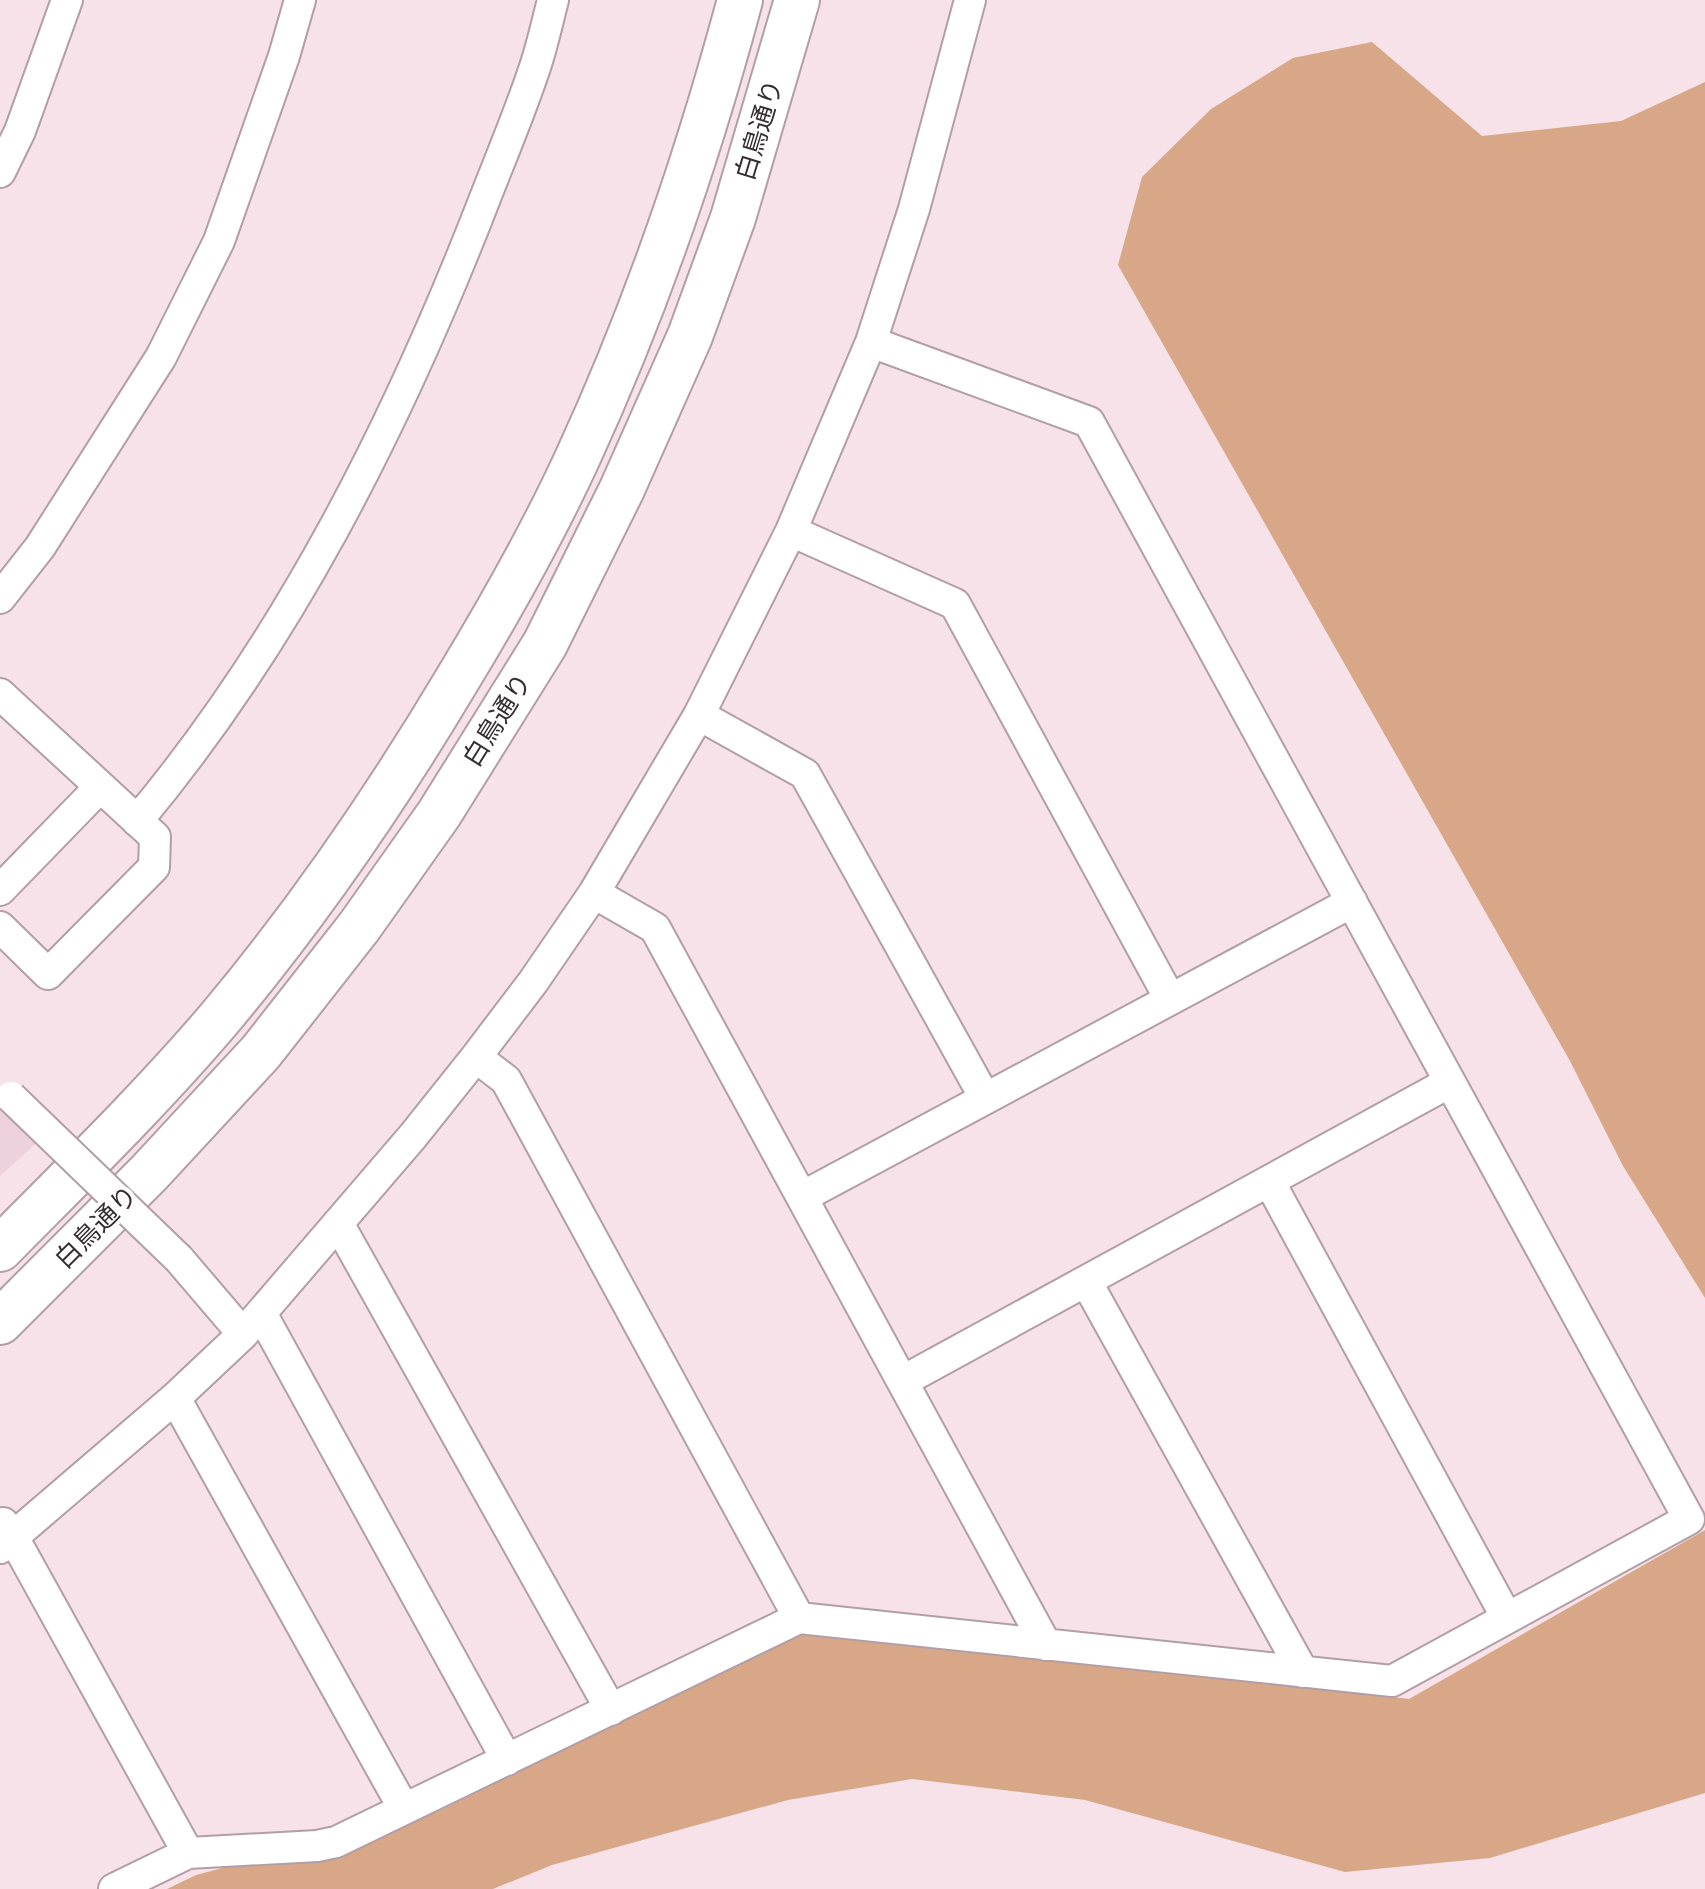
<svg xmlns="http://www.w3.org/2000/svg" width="1705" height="1889" font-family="Raleway,'Noto Sans JP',sans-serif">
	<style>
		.built { fill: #edd1dc }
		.forest { fill: #d8a787 }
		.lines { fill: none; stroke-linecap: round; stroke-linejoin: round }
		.minor-casing { stroke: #b29ea6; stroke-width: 34 }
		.secondary-casing { stroke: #b29ea6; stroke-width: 48 }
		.minor { stroke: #fff; stroke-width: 30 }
		.secondary { stroke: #fff; stroke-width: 44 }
		.minor-bridge-casing { stroke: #b29ea6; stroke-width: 34; stroke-linecap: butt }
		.minor-bridge { stroke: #fff; stroke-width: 30 }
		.labels { text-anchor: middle; stroke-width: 8; stroke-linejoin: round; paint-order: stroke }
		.street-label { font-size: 26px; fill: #352d30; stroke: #fff }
	</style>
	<rect width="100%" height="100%" fill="#f7e2ea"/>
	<path class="built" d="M0,1097L43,1137L0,1176Z"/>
	<path class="forest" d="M1372,42L1482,136L1621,121L1705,82V1298L1623,1166L1570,1061L1118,265L1142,177L1211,109L1293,58Z
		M1705,1530V1793L1490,1858L1345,1872L1085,1800L912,1779L788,1800L552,1865L493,1889H167L196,1875L439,1811L823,1621L1409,1699Z"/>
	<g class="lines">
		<defs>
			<path id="minor" d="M0,172L20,131L67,0
				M791,531L955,604L1170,999
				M0,598L40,547L161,357L219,241L284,56L300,0
				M0,694L155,837L154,867L48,974L0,927
				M699,715L805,774L985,1098
				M137,821C287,642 395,428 480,211C498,164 518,118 534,70C542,47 547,23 553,0
				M0,890L100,787
				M594,893L655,928L1046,1645
				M476,1057L506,1080L799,1618
				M1269,1181L1507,1618
				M802,1197L1352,902
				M338,1223L611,1710
				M179,1259L243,1334
				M1086,1281L1303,1672
				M261,1313L507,1760
				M903,1381L1450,1082
				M175,1398L404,1809
				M3,1523L13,1537L188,1853
				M0,1548L175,1398L243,1334L413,1136L476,1057L533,982L594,893L699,715L791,531L871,342L914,209L970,0
				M114,1889L188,1853L317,1846L336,1842L799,1618L1392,1681L1689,1519L1089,422L871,342"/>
			<path id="secondary" d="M0,1249C74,1174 151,1099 219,1019C308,913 386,799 457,680C500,609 542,535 577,459C645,312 698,157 740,0
				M0,1322L149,1173L261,1052L359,927L439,814L545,644L622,489L690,336L733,218L797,0"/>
		</defs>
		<use href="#minor" class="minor-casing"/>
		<use href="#secondary" class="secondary-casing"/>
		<use href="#minor" class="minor"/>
		<use href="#secondary" class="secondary"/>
		<defs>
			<path id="minor-bridge" d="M11,1097L179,1259"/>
		</defs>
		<use href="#minor-bridge" class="minor-bridge-casing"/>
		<use href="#minor-bridge" class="minor-bridge"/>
	</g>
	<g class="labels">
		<g class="street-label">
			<text transform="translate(759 130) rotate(-73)" y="9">白鳥通り</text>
			<text transform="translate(497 720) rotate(-58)" y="9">白鳥通り</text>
			<text transform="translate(96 1227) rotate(-45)" y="9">白鳥通り</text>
		</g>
	</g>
</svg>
